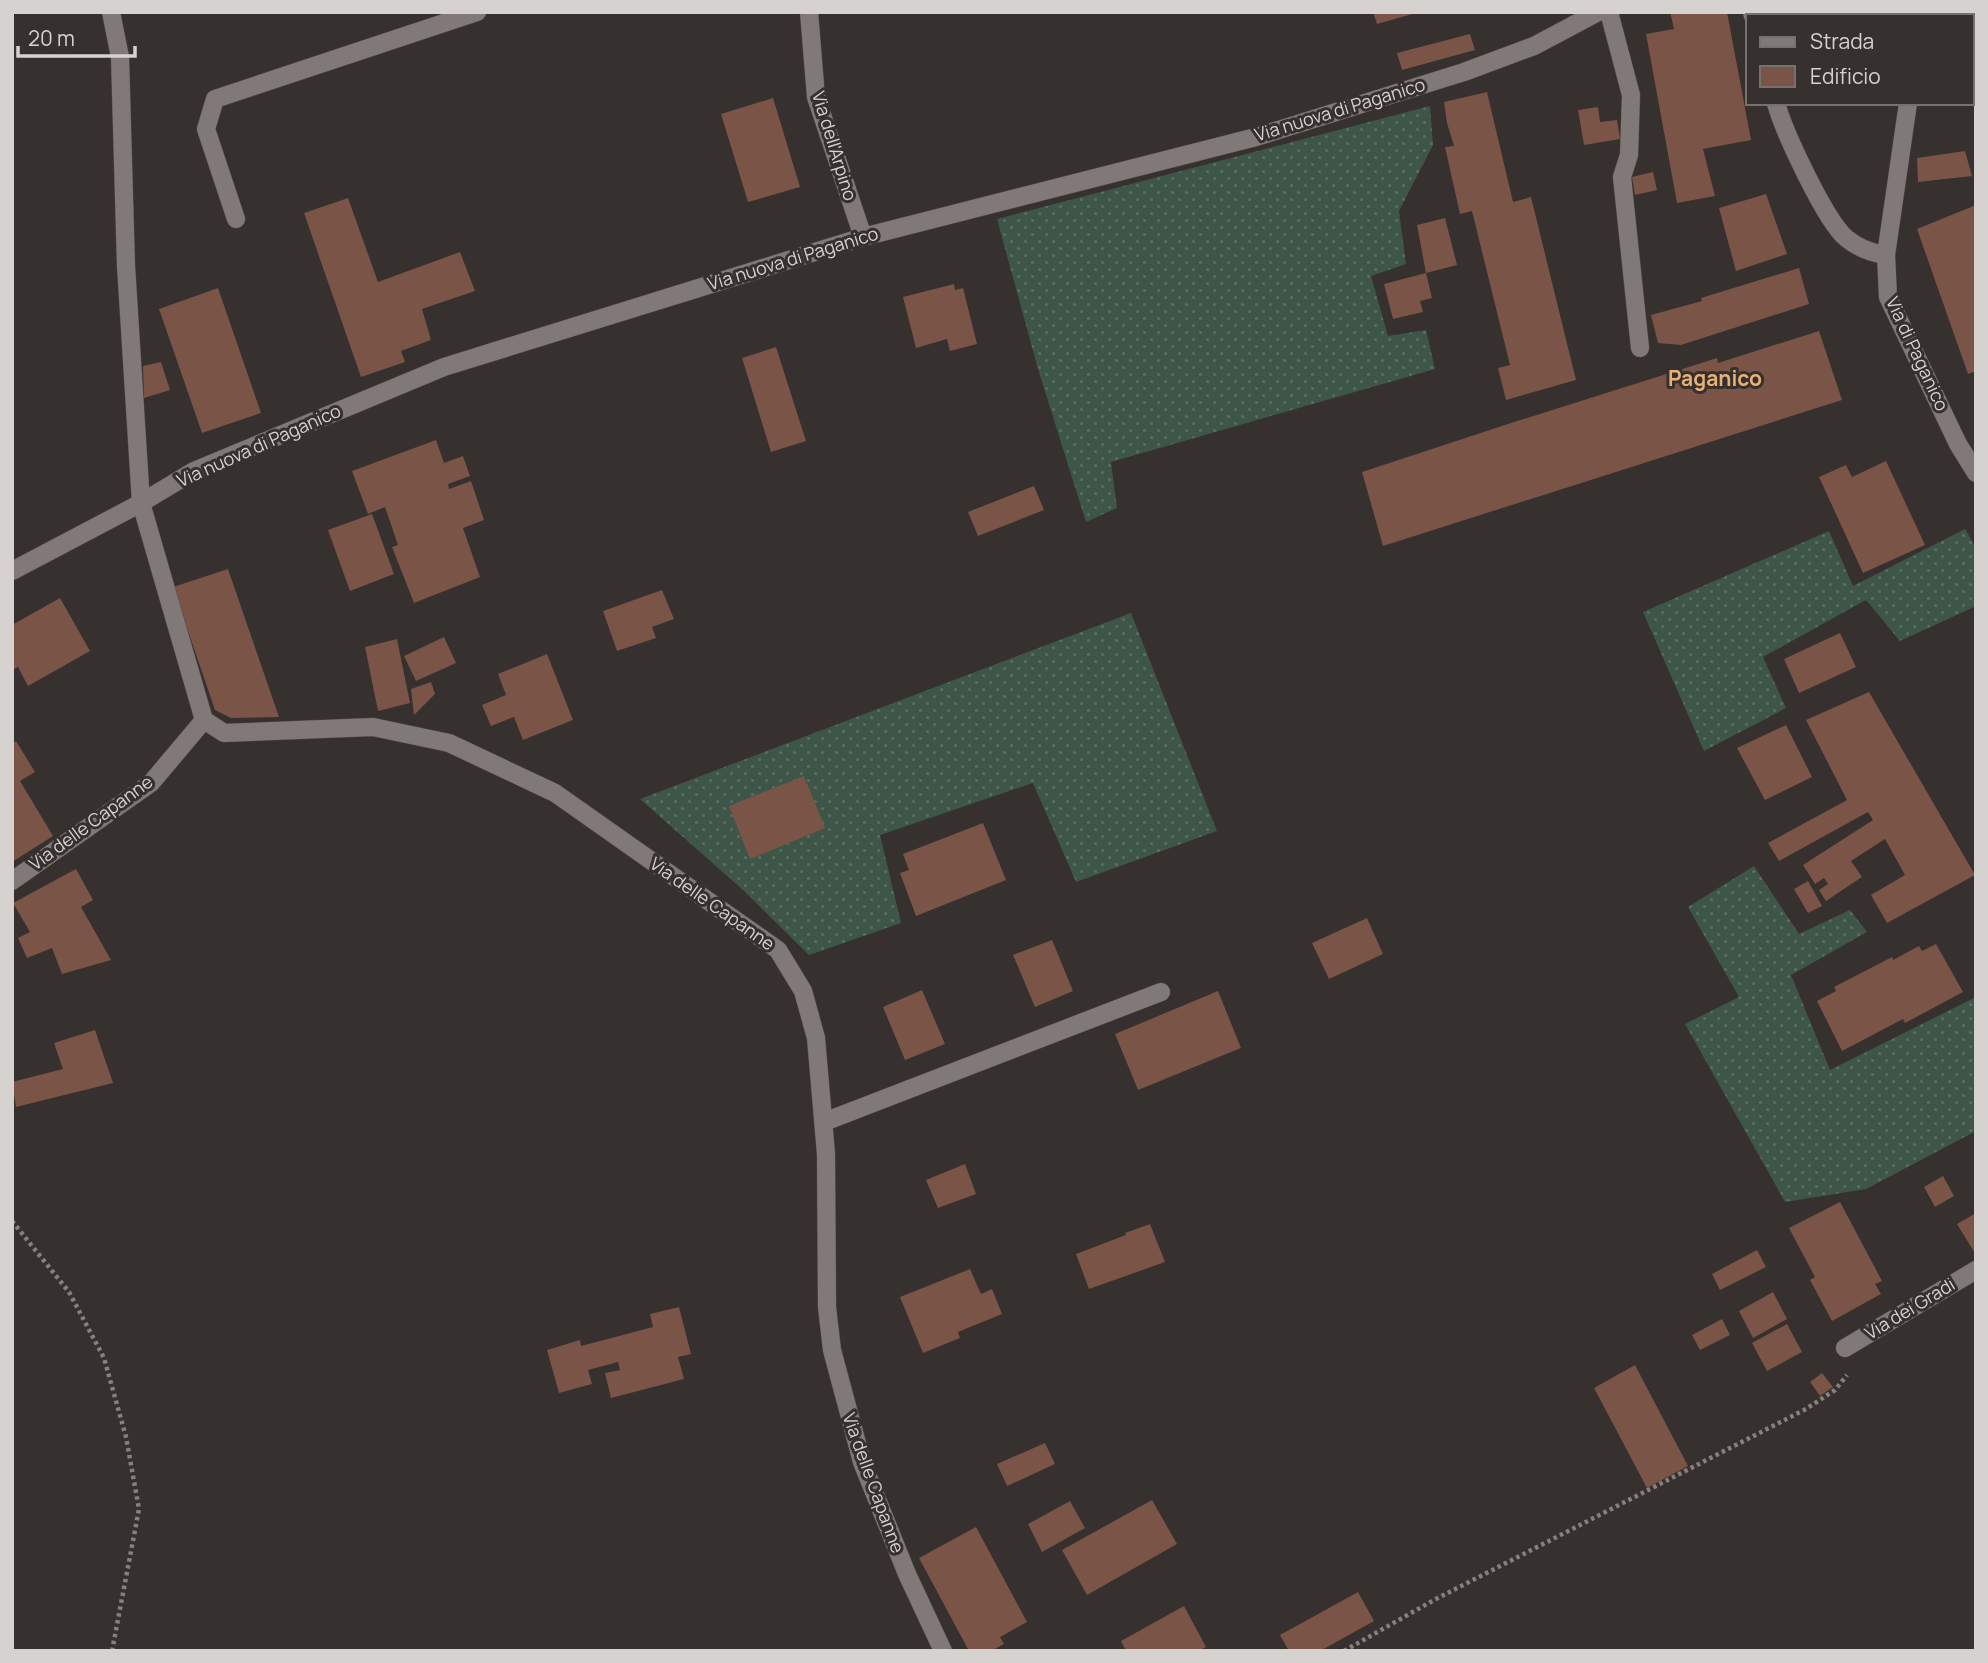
<svg xmlns="http://www.w3.org/2000/svg" width="1988" height="1663" font-family="Manrope,sans-serif">
	<style>
		.grass { fill: url(#grass-dots) }
		.building { fill: #7a5446 }
		.lines { fill: none; stroke-linecap: round; stroke-linejoin: round }
		.lane-casing { stroke: #524c4a; stroke-width: 19 }
		.street-casing { stroke: #524c4a; stroke-width: 19 }
		.path { stroke: #86817f; stroke-width: 4.5; stroke-dasharray: 3.5 3.5; stroke-linecap: butt }
		.lane { stroke: #817977; stroke-width: 18 }
		.street { stroke: #817977; stroke-width: 18 }
		.labels { text-anchor: middle; stroke-width: 6; stroke-linejoin: round; paint-order: stroke }
		.street-label { font-size: 18px; fill: #d6d2d0; stroke: #36302e }
		.quarter-label { font-size: 21px; font-weight: bold; fill: #eab177; stroke: #36302e }
	</style>
	<defs>
		<pattern id="grass-dots" width="8" height="8" patternUnits="userSpaceOnUse" patternTransform="scale(1.75)"><rect width="8" height="8" fill="#3e5647"/><path d="M2 2h.1M6 6h.1" fill="none" stroke="#596d60" stroke-width="1.8" stroke-linecap="round"/></pattern>
	</defs>
	<rect width="100%" height="100%" fill="#36302e"/>
	<path class="grass" d="M1430,106L1433,145L1399,211L1406,264L1371,276L1388,336L1426,330L1435,369L1111,462L1117,508L1086,522L1038,369L997,219Z
		M1965,529L1976,548V606L1900,641L1866,600L1763,657L1786,708L1704,751L1643,612L1829,531L1853,586Z
		M1131,613L1217,831L1076,882L1033,783L880,835L901,923L809,955L743,890L640,799Z
		M1754,866L1799,934L1850,910L1867,932L1791,975L1830,1070L1976,997V1131L1866,1189L1785,1202L1685,1024L1739,997L1688,907Z"/>
	<path class="building" d="M1373,12H1416V13L1377,24Z
		M1670,12H1727L1751,140L1703,149L1715,196L1677,203L1646,34L1674,29Z
		M1781,12H1888L1889,16H1782Z
		M1470,34L1475,50L1402,70L1397,53Z
		M1487,92L1513,202L1531,197L1576,380L1506,400L1498,368L1510,365L1472,211L1460,214L1445,147L1454,146L1447,123L1444,102Z
		M773,98L800,187L748,202L721,114Z
		M1598,107L1600,122L1617,120L1620,139L1584,145L1578,110Z
		M1965,151L1972,176L1918,182L1917,158Z
		M1653,172L1657,190L1635,195L1632,177Z
		M1766,194L1787,254L1736,271L1719,208Z
		M348,198L378,282L460,252L475,291L422,309L431,340L401,351L405,362L361,377L304,213Z
		M1976,205V371L1968,374L1917,229Z
		M1445,218L1457,265L1426,273L1432,298L1420,301L1423,312L1393,319L1384,284L1426,273L1417,225Z
		M1799,268L1809,304L1681,345L1658,343L1651,315L1702,301L1701,298Z
		M954,284L955,290L963,288L977,344L950,351L947,339L916,348L903,297Z
		M218,288L261,413L202,433L159,309Z
		M1819,331L1842,400L1383,546L1362,472L1511,423L1717,358L1718,363Z
		M776,347L806,441L771,452L742,358Z
		M161,362L170,390L144,398L143,366Z
		M436,440L444,463L463,456L470,476L448,484L449,489L471,481L484,520L463,528L480,577L414,603L392,547L398,545L385,507L368,514L352,471Z
		M1886,461L1925,545L1863,573L1819,477L1846,465L1852,477Z
		M1034,486L1044,510L978,536L968,512Z
		M372,514L394,574L350,591L328,530Z
		M228,569L279,717L231,718L215,710L173,587Z
		M662,590L674,619L652,627L656,638L617,651L603,611Z
		M60,598L90,651L28,686L18,667L12,670V625Z
		M1840,633L1856,667L1799,693L1784,659Z
		M444,637L456,663L416,681L404,656Z
		M397,639L410,703L378,711L365,647Z
		M547,654L573,720L523,740L514,717L491,726L482,705L506,695L498,674Z
		M431,682L435,694L414,715L411,689Z
		M1869,692L1975,875L1887,923L1871,895L1905,875L1885,839L1851,861L1862,877L1826,901L1819,890L1828,884L1824,878L1815,884L1803,865L1873,820L1868,812L1779,861L1768,843L1847,800L1806,720Z
		M1786,725L1812,777L1765,800L1737,748Z
		M16,741L35,772L20,781L53,836L12,862V744Z
		M804,776L825,828L750,859L729,806Z
		M983,823L1006,880L916,916L900,873L909,870L903,854Z
		M76,869L93,900L81,907L111,960L62,974L52,948L27,958L18,938L30,932L13,903Z
		M1808,881L1822,906L1808,913L1794,889Z
		M1367,918L1383,954L1329,979L1312,943Z
		M1052,940L1073,991L1035,1007L1013,955Z
		M1936,944L1963,992L1905,1023L1903,1019L1842,1051L1817,1001L1836,991L1834,987L1892,957L1893,960L1919,946L1922,951Z
		M922,990L945,1044L905,1060L883,1007Z
		M1218,991L1241,1048L1138,1090L1115,1034Z
		M95,1030L113,1083L16,1107L12,1082L63,1069L54,1043Z
		M965,1164L976,1194L938,1208L926,1180Z
		M1943,1176L1954,1196L1935,1207L1924,1187Z
		M1840,1202L1882,1281L1875,1284L1881,1294L1832,1321L1810,1280L1815,1277L1789,1228Z
		M1976,1213V1255L1957,1224Z
		M1150,1224L1165,1262L1089,1289L1076,1254L1126,1235L1125,1233Z
		M1757,1250L1766,1267L1720,1290L1712,1274Z
		M970,1269L981,1294L992,1289L1002,1314L958,1332L960,1338L923,1353L900,1297Z
		M1773,1292L1787,1319L1753,1338L1739,1311Z
		M679,1307L691,1354L678,1357L684,1379L611,1398L605,1373L620,1370L618,1362L588,1370L592,1384L559,1393L547,1350L580,1340L581,1346L653,1327L650,1314Z
		M1722,1319L1730,1335L1700,1350L1692,1335Z
		M1787,1324L1802,1352L1767,1371L1752,1343Z
		M1635,1365L1688,1466L1647,1488L1594,1388Z
		M1822,1373L1833,1387L1820,1396L1810,1382Z
		M1045,1443L1055,1464L1007,1486L997,1464Z
		M1152,1500L1177,1544L1087,1595L1062,1550Z
		M1070,1501L1085,1528L1042,1552L1028,1524Z
		M976,1527L1027,1622L1000,1637L1004,1644L991,1651H969L919,1558Z
		M1358,1592L1374,1621L1320,1651H1289L1280,1635Z
		M1184,1606L1206,1647L1199,1651H1126L1121,1641Z"/>
	<g class="lines">
		<defs>
			<path id="lane" d="M111,12L120,57L126,266L141,503"/>
			<path id="street" d="M809,12L816,97L863,237
				M1609,12L1631,95L1629,155L1622,177L1640,348
				M1752,12L1753,16
				M1899,12L1900,16
				M1776,103C1784,132 1825,220 1846,238C1858,248 1871,253 1886,255
				M1908,103L1886,255L1888,297L1958,444L1976,473
				M236,219L206,129L215,99L477,12
				M141,503L204,720
				M12,571L141,503L194,471L444,367L863,237L1256,137L1464,72L1534,46L1598,12
				M12,881L151,783L204,720L224,733L373,727L449,743L555,793L778,950L803,991L816,1038L826,1154L827,1307L832,1350L862,1462L907,1574L943,1651
				M824,1122L1161,992
				M1845,1348L1976,1270"/>
		</defs>
		<use href="#lane" class="lane-casing"/>
		<use href="#street" class="street-casing"/>
		<path class="path" d="M12,1221L69,1292L104,1358L126,1437L139,1509L112,1651
			M1344,1651L1434,1600L1806,1409L1835,1390L1847,1375"/>
		<use href="#lane" class="lane"/>
		<use href="#street" class="street"/>
	</g>
	<g class="labels">
		<g class="street-label">
			<text transform="translate(1340 110) rotate(-17)" y="6">Via nuova di Paganico</text>
			<text transform="translate(834 146) rotate(73)" y="6">Via dell'Arpino</text>
			<text transform="translate(793 259) rotate(-17)" y="6">Via nuova di Paganico</text>
			<text transform="translate(1917 354) rotate(65)" y="6">Via di Paganico</text>
			<text transform="translate(259 446) rotate(-24)" y="6">Via nuova di Paganico</text>
			<text transform="translate(91 823) rotate(-36)" y="6">Via delle Capanne</text>
			<text transform="translate(712 904) rotate(35)" y="6">Via delle Capanne</text>
			<text transform="translate(1910 1309) rotate(-31)" y="6">Via dei Gradi</text>
			<text transform="translate(873 1483) rotate(70)" y="6">Via delle Capanne</text>
		</g>
		<g class="quarter-label">
			<text x="1715" y="386">Paganico</text>
		</g>
	</g>
	<rect width="1988" height="1663" fill="none" stroke="#d6d2d0" stroke-width="28"/>
	<rect x="1746" y="14" width="228" height="91" fill="#36302e" stroke="#76716f" stroke-width="2"/>
	<rect x="1760" y="37" width="35" height="10" fill="#817977" stroke="#76716f" stroke-width="2"/>
	<text x="1810" y="49" font-size="21" fill="#d6d2d0">Strada</text>
	<rect x="1760" y="66" width="35" height="21" fill="#7a5446" stroke="#76716f" stroke-width="2"/>
	<text x="1810" y="84" font-size="21" fill="#d6d2d0">Edificio</text>
	<path d="M18 46v10h117v-10" fill="none" stroke="#d6d2d0" stroke-width="3.5"/>
	<text x="28" y="46" font-size="21" fill="#d6d2d0" stroke="#36302e" stroke-width="5" paint-order="stroke">20 m</text>
</svg>
